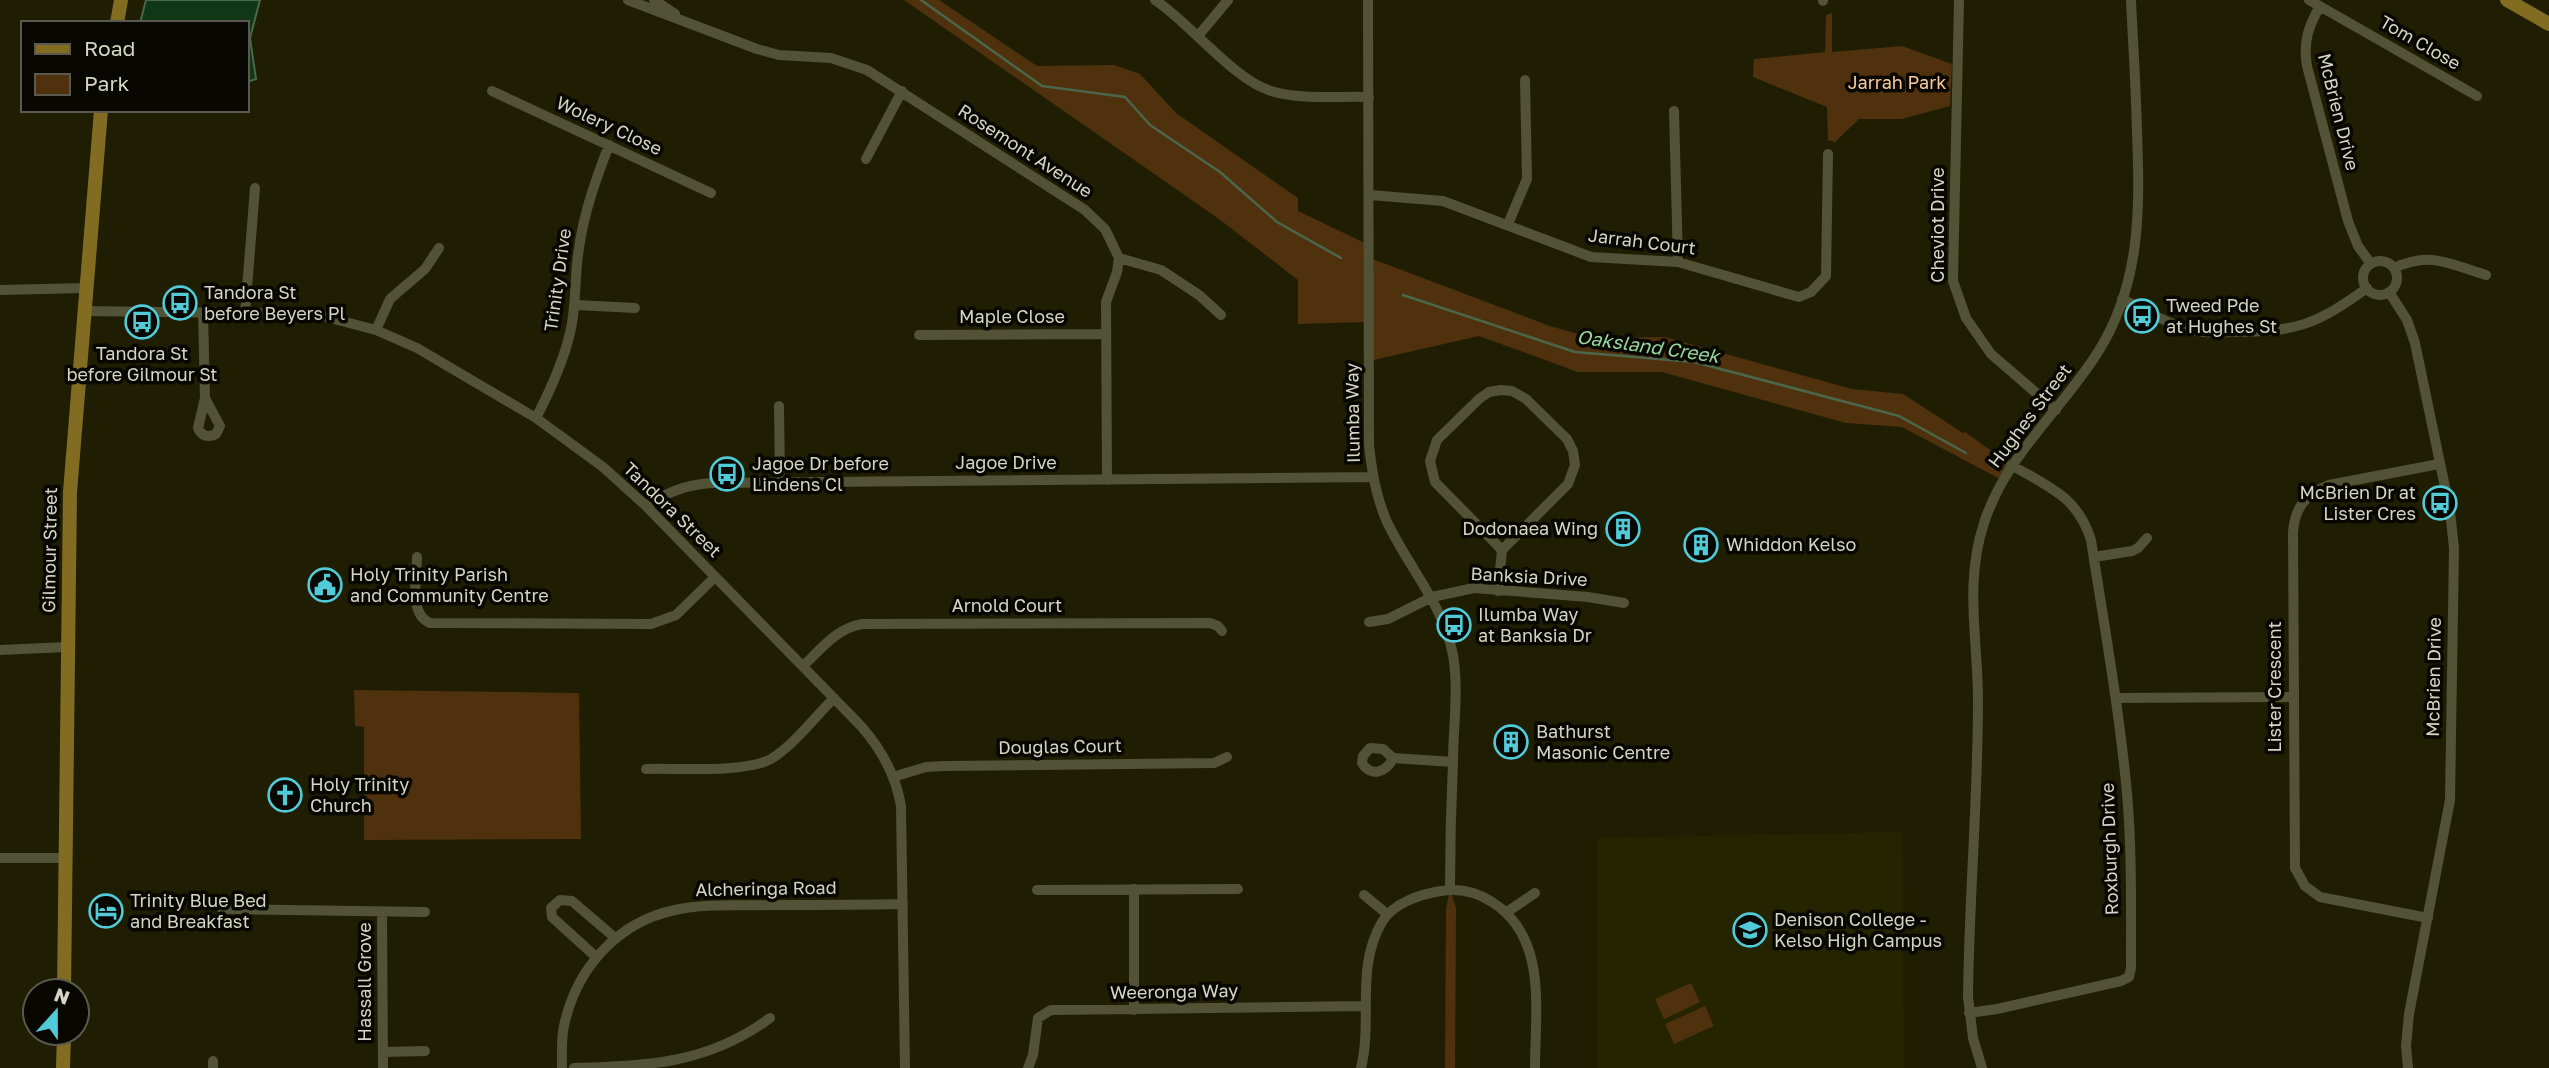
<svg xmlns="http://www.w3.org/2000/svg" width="2549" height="1068" font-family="'Golos Text',sans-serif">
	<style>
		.built { fill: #252401 }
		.green { fill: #4f310e }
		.water { fill: #103817; stroke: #4b674b; stroke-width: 2 }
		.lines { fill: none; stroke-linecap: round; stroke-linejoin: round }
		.stream { stroke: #4b674b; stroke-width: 2.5 }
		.minor { stroke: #525236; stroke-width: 10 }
		.major { stroke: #816c22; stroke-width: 14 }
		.labels { text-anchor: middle; stroke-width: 7; stroke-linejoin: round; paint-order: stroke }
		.street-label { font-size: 18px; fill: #d5d5c5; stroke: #080701 }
		.park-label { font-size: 18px; fill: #f9ca9a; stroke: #080701 }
		.poi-label { font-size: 18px; fill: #d5d5c5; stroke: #080701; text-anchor: start }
		.water-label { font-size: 19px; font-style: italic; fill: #96d69c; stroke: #080701 }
	</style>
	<rect width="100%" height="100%" fill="#1f1e03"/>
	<path class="built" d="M1902,832L1904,1068H1597V838Z"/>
	<path class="green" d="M904,0H939L1037,66L1114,65L1140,74L1176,113L1298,198V211L1369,245L1370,258L1550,326L1592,338L1665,337L1852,389L1903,394L1963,433L1965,432L2011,465L2002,480L1902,427L1846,423L1662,372H1578L1479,336L1369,361L1368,322L1298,324V280L1219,219Z
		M1832,13V52L1902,46L1952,64L1950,106L1902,119H1859L1835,142L1828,140L1827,107L1753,77L1754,59L1825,52L1826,15Z
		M354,690L579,693L581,839L364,840V727L355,726Z
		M1450,889L1456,908L1455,1068H1445L1446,909Z
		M1691,983L1700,1002L1664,1019L1655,999Z
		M1705,1006L1714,1026L1674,1044L1665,1024Z"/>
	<path class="water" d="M146,0H260L250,38L256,79L247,82V23H140Z"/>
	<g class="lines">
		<path class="stream" d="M921,0L1042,86L1125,97L1150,125L1220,172L1277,222L1341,258
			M1403,295L1575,352L1694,362L1899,416L1966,453"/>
		<path class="minor" d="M628,0L757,49L779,55L831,58L867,70L1085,210L1105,229L1119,258L1117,272L1106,302L1107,480
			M654,0L675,14
			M1155,0C1190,23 1233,79 1271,91C1301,100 1337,96 1369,97
			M1368,0L1369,445C1372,472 1376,497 1387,522C1409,568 1443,604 1453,655C1459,690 1453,727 1453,762C1451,804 1450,847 1450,889
			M1823,0V1
			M1959,0L1953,281L1966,318L1991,354L2056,410
			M2309,0L2477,96
			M2320,6C2308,27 2303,42 2307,66L2348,221L2358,246L2371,264
			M1198,36L1228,0
			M492,91L711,193
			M1674,111L1678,262
			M866,159L902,91
			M1370,195L1443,201L1591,257L1678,262L1799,297L1811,292L1826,276L1828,154
			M1508,224L1527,179L1525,80
			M1119,258L1161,270L1199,295L1221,315
			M2363 278a17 17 0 1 1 34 0a17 17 0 1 1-34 0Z
			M2394,268C2431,251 2449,264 2486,275
			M0,290L85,288
			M2389,292L2407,320L2415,343L2450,511L2454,548L2450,800L2409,1014L2406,1046L2408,1068
			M2122,299C2144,309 2167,324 2190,330C2204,334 2219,332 2233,332C2296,332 2316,325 2367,288
			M576,305L635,308
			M83,311L315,314L376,330L417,348L536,418L603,467L646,506L861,726C881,749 896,775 901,806L905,1068
			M203,313L205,398L198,428C201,436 208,438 216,434L220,426L205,398
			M245,313L255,188
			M376,330L390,299L425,269L439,248
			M919,335L1105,334
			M779,406L780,482
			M536,418C550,391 563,363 570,333C577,305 574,277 579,248C584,212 596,179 609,145
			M646,506C668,492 685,485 711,483L1372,477
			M417,557C417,577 408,614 430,623L651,624L676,615L715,577
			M2094,557L2132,551L2138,548L2147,538
			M1498,591L1502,550L1568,484L1575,465L1573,451L1567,439L1526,399L1512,391L1501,390L1489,392L1479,399L1437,440L1430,461L1435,482L1502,550
			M1369,622L1388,619L1432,597L1474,588L1588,597L1624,603
			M0,650L67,647
			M803,666C821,649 837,628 862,624L1210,623L1218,626L1222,631
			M2117,698L2293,697
			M1393,758L1383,749L1370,748L1363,756L1362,763C1371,778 1387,772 1393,758L1453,762
			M646,769C677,768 746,773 771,759C793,746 816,716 834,698
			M893,777L926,767L945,766L1214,763L1227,757
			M0,858H66
			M1134,889V1010
			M1037,890L1238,889
			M1364,895L1387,914
			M222,909L425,912
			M382,912L383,1068
			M1507,912L1535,893
			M2428,918L2320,897L2305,886L2295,868L2293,532C2295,507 2306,494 2329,485L2439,464
			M596,957L552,917L551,908L560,900L572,901L614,937
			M1969,1013L1997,1009L2121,981L2129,977L2131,968C2131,910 2132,851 2127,793C2119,708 2104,624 2091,540C2078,497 2048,486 2011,465
			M383,1052L425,1051
			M213,1061V1068
			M562,1068C562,1054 561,1039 564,1026C576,969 617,922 675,910C706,903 739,906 770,905C814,905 859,905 903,904
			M574,1068C647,1066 708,1064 770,1018
			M1028,1068L1033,1055L1038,1018L1051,1010L1365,1006
			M1361,1068C1373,1019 1355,968 1382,922C1393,903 1421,894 1441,891C1460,888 1477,892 1492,902C1548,937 1535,1010 1535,1068
			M1982,1068L1973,1038L1968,997C1969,899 1978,800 1978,701C1978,639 1964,584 1984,523C2006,455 2061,411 2098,352C2141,284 2140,209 2137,132C2136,88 2133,44 2131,0"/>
		<path class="major" d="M2507,0L2549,24
			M117,23L121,0
			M64,991L70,492L101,110
			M63,1068L64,1033"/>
	</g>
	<defs>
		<symbol id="bus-ring" viewBox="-11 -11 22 22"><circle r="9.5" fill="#080701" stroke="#52cbd9" stroke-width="1.5"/><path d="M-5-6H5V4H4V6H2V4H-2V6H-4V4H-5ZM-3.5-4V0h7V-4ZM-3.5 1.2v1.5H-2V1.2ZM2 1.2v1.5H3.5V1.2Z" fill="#52cbd9"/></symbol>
		<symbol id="building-ring" viewBox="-11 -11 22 22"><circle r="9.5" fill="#080701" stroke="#52cbd9" stroke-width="1.5"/><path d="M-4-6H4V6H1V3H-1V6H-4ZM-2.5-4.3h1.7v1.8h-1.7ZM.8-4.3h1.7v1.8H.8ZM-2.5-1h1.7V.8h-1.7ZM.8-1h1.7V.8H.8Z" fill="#52cbd9"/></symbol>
		<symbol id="civic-ring" viewBox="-11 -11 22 22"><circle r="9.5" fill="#080701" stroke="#52cbd9" stroke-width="1.5"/><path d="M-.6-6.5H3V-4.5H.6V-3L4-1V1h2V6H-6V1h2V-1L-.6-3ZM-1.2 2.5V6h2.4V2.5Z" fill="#52cbd9"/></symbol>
		<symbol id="church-ring" viewBox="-11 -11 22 22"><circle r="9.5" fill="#080701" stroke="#52cbd9" stroke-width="1.5"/><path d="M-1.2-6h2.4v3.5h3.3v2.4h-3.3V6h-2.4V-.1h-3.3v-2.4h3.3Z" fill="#52cbd9"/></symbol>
		<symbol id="hotel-ring" viewBox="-11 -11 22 22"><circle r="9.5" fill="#080701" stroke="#52cbd9" stroke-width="1.5"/><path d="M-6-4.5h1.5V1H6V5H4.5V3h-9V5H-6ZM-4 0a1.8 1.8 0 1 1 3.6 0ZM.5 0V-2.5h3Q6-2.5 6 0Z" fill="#52cbd9"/></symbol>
		<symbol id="school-ring" viewBox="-11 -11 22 22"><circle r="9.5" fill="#080701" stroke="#52cbd9" stroke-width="1.5"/><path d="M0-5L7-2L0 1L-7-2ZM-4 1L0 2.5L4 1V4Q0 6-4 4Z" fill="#52cbd9"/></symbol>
	</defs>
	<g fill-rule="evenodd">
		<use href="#bus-ring" x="161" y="284" width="38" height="38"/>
		<use href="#bus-ring" x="2123" y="297" width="38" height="38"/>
		<use href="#bus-ring" x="123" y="303" width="38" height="38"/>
		<use href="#bus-ring" x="708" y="455" width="38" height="38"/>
		<use href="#bus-ring" x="2421" y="484" width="38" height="38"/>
		<use href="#building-ring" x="1604" y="510" width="38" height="38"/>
		<use href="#building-ring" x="1682" y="526" width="38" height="38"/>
		<use href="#civic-ring" x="306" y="566" width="38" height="38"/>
		<use href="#bus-ring" x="1435" y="606" width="38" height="38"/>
		<use href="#building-ring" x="1492" y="723" width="38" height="38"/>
		<use href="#church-ring" x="266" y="776" width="38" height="38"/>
		<use href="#hotel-ring" x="87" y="892" width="38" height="38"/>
		<use href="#school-ring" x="1731" y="911" width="38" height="38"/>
	</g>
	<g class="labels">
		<g class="street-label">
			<text transform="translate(2420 43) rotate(30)" y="6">Tom Close</text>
			<text transform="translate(2338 112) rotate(76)" y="6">McBrien Drive</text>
			<text transform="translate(609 126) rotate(25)" y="6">Wolery Close</text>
			<text transform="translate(1025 151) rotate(33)" y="6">Rosemont Avenue</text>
			<text transform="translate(1938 225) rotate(-90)" y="6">Cheviot Drive</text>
			<text transform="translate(1642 242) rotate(7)" y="6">Jarrah Court</text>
			<text transform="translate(558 280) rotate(-82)" y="6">Trinity Drive</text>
			<text x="1012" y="323">Maple Close</text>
			<text transform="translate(1353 413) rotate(-91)" y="6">Ilumba Way</text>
			<text transform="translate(2030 416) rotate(-53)" y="6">Hughes Street</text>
			<text x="1006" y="469">Jagoe Drive</text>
			<text transform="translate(672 510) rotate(44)" y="6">Tandora Street</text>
			<text transform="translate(50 550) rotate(-89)" y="6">Gilmour Street</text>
			<text transform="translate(1529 577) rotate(3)" y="6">Banksia Drive</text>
			<text x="1007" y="612">Arnold Court</text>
			<text transform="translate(2434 677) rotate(-89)" y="6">McBrien Drive</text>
			<text transform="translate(2275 687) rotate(-90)" y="6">Lister Crescent</text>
			<text transform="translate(1060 747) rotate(-1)" y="6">Douglas Court</text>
			<text transform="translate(2110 849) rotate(-92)" y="6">Roxburgh Drive</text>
			<text transform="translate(766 889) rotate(-1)" y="6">Alcheringa Road</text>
			<text transform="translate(365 982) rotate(-90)" y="6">Hassall Grove</text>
			<text transform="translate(1174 992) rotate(-1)" y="6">Weeronga Way</text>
		</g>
		<g class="park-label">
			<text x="1897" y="89">Jarrah Park</text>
		</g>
		<g class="poi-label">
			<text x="204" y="299">Tandora St<tspan x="204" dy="21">before Beyers Pl</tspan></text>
			<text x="2166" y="312">Tweed Pde<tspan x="2166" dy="21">at Hughes St</tspan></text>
			<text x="142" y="360" text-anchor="middle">Tandora St<tspan x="142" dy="21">before Gilmour St</tspan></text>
			<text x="752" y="470">Jagoe Dr before<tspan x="752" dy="21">Lindens Cl</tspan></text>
			<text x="2416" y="499" text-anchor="end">McBrien Dr at<tspan x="2416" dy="21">Lister Cres</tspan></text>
			<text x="1598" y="535" text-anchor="end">Dodonaea Wing</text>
			<text x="1726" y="551">Whiddon Kelso</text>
			<text x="350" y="581">Holy Trinity Parish<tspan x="350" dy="21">and Community Centre</tspan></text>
			<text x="1478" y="621">Ilumba Way<tspan x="1478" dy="21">at Banksia Dr</tspan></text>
			<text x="1536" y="738">Bathurst<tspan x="1536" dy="21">Masonic Centre</tspan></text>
			<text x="310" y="791">Holy Trinity<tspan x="310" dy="21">Church</tspan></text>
			<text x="130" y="907">Trinity Blue Bed<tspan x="130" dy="21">and Breakfast</tspan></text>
			<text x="1774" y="926">Denison College -<tspan x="1774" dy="21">Kelso High Campus</tspan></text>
		</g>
		<g class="water-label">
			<text transform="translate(1648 346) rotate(8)" y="7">Oaksland Creek</text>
		</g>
	</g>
	<rect x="21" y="21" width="228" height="91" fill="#080701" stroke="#5a594f" stroke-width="2"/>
	<rect x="35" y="44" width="35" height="10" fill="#816c22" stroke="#5a594f" stroke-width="2"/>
	<text x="84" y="56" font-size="21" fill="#d5d5c5">Road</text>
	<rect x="35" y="74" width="35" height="21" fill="#4f310e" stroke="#5a594f" stroke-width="2"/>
	<text x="84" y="91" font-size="21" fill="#d5d5c5">Park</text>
	<g transform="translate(56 1012) rotate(21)"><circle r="33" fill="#080701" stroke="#5a594f" stroke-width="2"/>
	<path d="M0-5L12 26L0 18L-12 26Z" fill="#52cbd9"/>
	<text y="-10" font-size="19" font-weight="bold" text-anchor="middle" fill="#d5d5c5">N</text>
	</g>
</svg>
